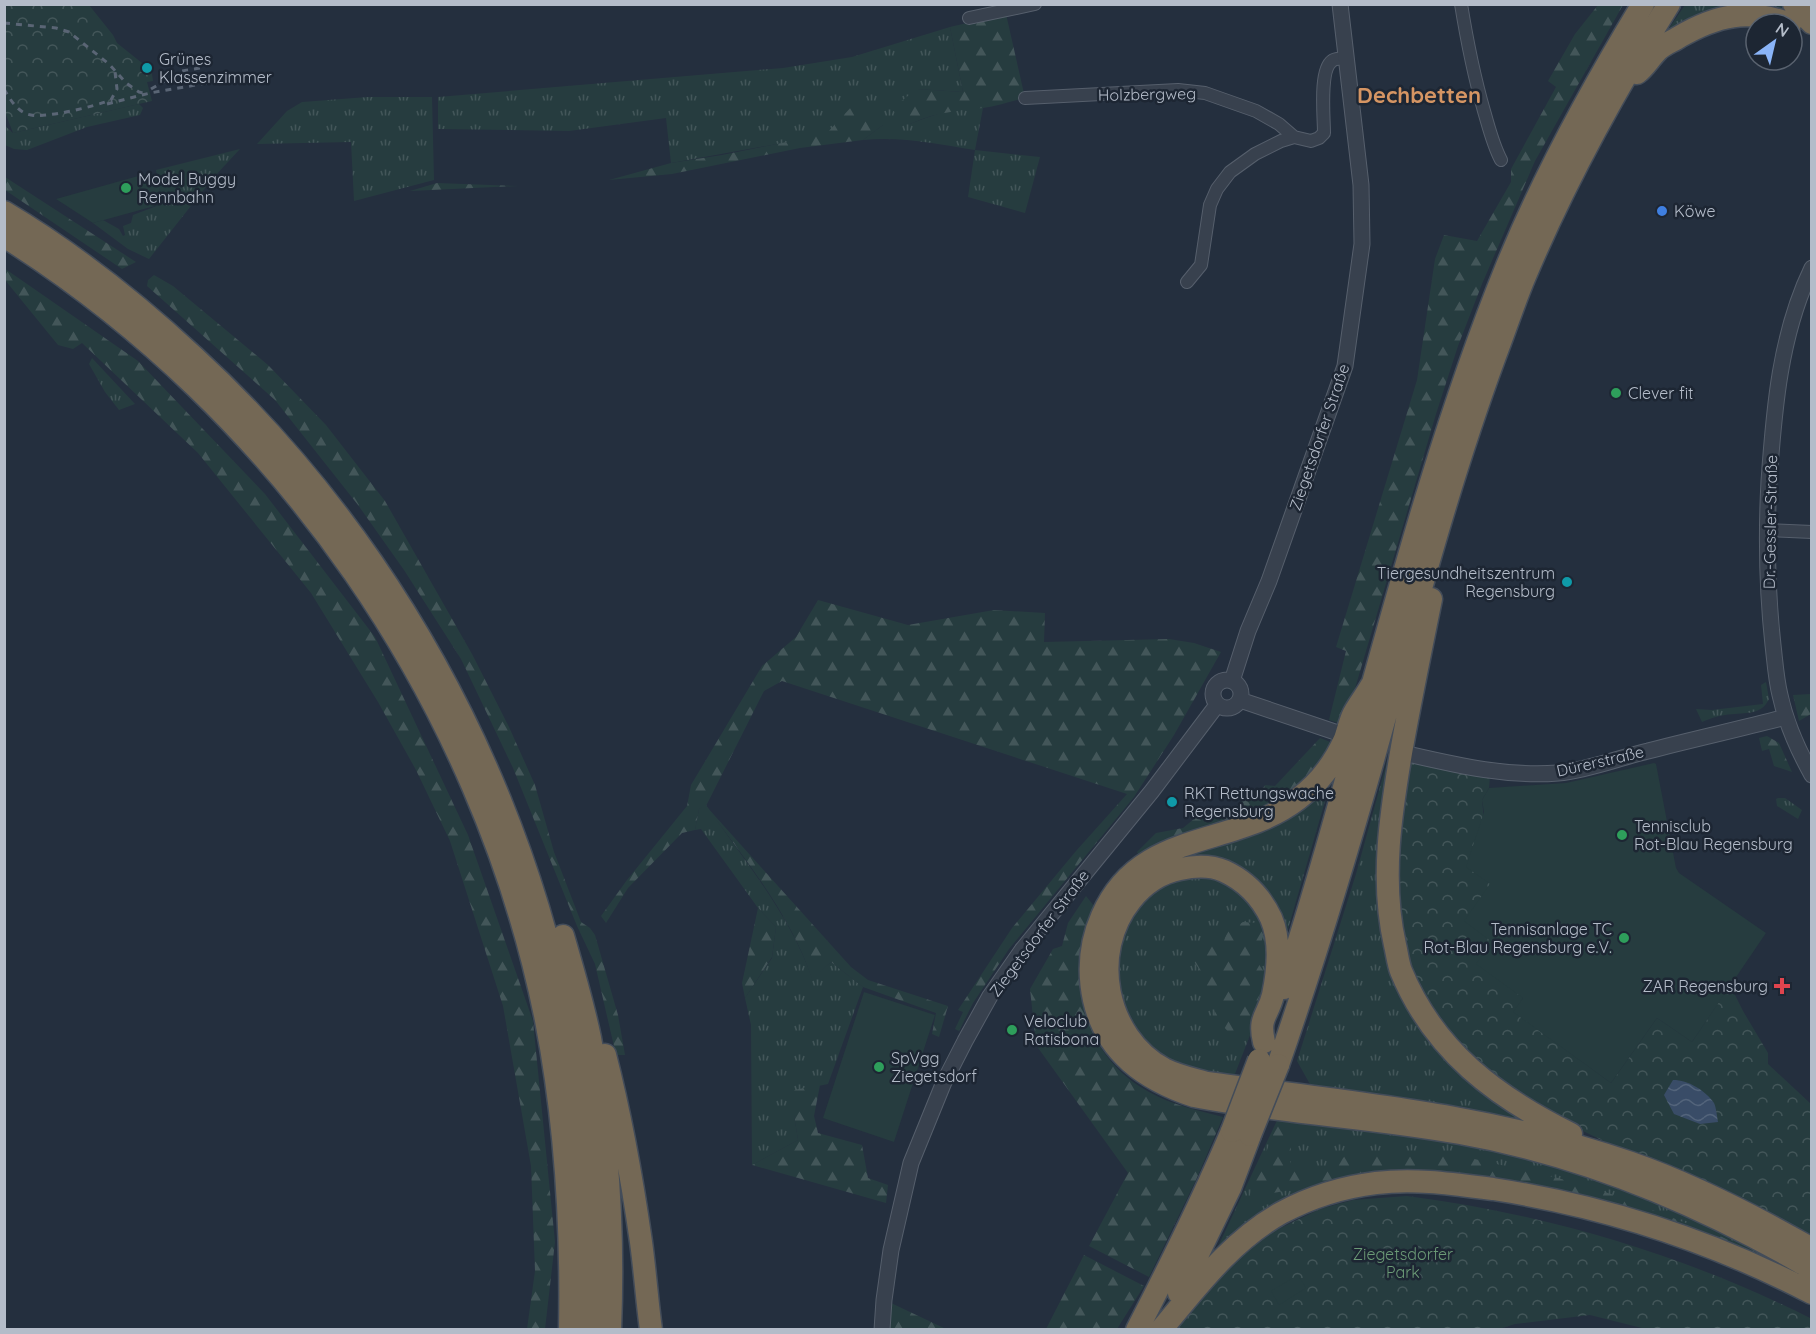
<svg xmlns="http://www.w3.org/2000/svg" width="1816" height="1334" font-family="Quicksand,sans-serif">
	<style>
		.grass { fill: url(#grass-tufts) }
		.forest { fill: url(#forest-firs) }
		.park { fill: url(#park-crowns) }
		.pitch { fill: #263c3f }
		.water { fill: url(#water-waves) }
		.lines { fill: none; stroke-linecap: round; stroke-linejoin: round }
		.minor-casing { stroke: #565f6c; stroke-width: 14 }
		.tertiary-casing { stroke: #565f6c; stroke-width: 17 }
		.motorway-casing { stroke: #434c59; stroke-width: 25 }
		.minor { stroke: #38414e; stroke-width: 12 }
		.tertiary { stroke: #38414e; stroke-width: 15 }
		.motorway { stroke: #746855; stroke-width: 22 }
		.rail { stroke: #5a6575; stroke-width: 3; stroke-dasharray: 6 6; stroke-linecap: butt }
		.motorway-bridge-casing { stroke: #434c59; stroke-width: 25; stroke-linecap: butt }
		.motorway-bridge { stroke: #746855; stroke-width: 22 }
		.culture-dot { fill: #0f9aa8; stroke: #1d2633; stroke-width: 2 }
		.leisure-dot { fill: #2e9e5b; stroke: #1d2633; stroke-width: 2 }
		.shop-dot { fill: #3f7fe0; stroke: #1d2633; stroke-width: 2 }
		.health-dot { fill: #e0444e; stroke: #1d2633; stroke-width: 2 }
		.labels { text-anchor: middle; stroke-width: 5; stroke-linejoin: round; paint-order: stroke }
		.poi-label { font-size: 16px; fill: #b4bcc9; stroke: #1d2633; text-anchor: start }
		.street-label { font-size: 16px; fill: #b4bcc9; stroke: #1d2633 }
		.park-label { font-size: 16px; fill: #6b9a76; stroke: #1d2633 }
		.district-label { font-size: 22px; font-weight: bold; fill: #d59563; stroke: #1d2633 }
	</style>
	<defs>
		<pattern id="grass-tufts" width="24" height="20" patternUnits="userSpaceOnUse" patternTransform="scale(1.5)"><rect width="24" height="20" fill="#263c3f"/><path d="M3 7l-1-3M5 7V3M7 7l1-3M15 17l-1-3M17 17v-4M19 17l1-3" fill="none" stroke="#435659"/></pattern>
		<pattern id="forest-firs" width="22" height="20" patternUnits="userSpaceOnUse" patternTransform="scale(1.5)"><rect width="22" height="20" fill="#263c3f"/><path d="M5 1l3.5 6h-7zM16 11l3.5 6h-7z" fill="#435659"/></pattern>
		<pattern id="park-crowns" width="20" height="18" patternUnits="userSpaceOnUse" patternTransform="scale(1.5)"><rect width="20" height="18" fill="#263c3f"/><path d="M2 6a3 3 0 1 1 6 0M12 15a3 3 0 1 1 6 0" fill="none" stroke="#435659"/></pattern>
		<pattern id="water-waves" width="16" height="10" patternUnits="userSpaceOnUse" patternTransform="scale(1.5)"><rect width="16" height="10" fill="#394c67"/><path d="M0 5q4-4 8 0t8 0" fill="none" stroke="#53647b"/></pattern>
	</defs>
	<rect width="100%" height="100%" fill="#242f3e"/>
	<path class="grass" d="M1685,5H1785L1799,21L1781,14L1661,40Z
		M950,27L963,92L917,89L910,124C933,114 958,107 983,108L975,150L1040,157L1025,213L968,197L975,150C938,144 901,136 863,140L883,125L671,163L666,118L569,131L438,129V97L783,68L852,57Z
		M368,97H432L434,180L354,201L351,142L257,144L287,111L302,102Z
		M139,104L143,108L140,115L87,127L27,150L14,149L5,145L4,125L13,133Z
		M240,149L213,178L149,259L128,249L93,223L103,220L119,229L123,236L125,235L123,226L131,223L133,215L162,204L156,170Z
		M92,358L135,404L119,410L105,392L89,364Z
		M1766,682L1769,699C1761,717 1741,712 1725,715C1717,716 1709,719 1702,722L1696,709L1712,710L1763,704L1761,685Z
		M1388,758L1392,759L1537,1125L1311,1086L1297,1061L1356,874Z
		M1332,777L1286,936L1250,876L1146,869Z
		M1778,798H1785L1802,810L1798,819L1777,806L1776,799Z
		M706,805C744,860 790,915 812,978L831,962L863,987L828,1084L794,1091V1115L798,1140L752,1165L751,1025L745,998L772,958L776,927L758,908L701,829L695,830L699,809Z
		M1203,872L1244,890L1270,934L1266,994L1233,1079L1173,1064L1135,1033L1114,979L1120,934L1142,896L1181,875Z
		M1280,1114L1482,1144L1640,1190L1811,1275V1285L1754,1258L1396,1174L1215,1253Z"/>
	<path class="forest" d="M1598,5H1623L1535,161L1482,284L1458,346L1436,414L1351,702L1342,724L1329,720L1346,651L1336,647L1417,380L1435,259L1444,235L1477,241L1511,182V169L1556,87L1548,81L1575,34Z
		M1006,14L1025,98C1011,101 997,106 983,108C955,111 937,112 910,124L891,109L917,89L963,92L950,27Z
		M855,103L883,125L863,140L800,148L672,174L609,180L671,163L722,155L826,134Z
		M5,177L136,262L122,269L5,190Z
		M437,183L518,186L410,191Z
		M4,268L138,361L265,494L375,637L468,835L533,1021L555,1242L545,1329H527L535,1271L531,1166L503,1006L450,841L416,770L378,702L311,593L198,453L82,343L73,349L58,345L5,280Z
		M154,275L173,286L268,365L326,425L385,501L472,654L509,727L535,785L554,852L581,922L590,928L595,935L618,1015L625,1055H616L595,964L577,926L513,768L461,659L404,570L358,505L275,400L147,286L148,280Z
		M818,600L908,625L994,610L1045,613L1044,642L1169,639L1194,643L1221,652L1174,735L1134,797L1009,949L973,1003L959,1031L955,1029L963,1012L958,1010L1012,928L1076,851L1127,794L782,681L764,691L706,806L851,967L868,980L948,1006L939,1037L932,1034L936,1013L863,987L831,962L812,979C791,915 745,859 706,806L699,809L695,830L682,833L628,888L606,923L601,916L627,880L687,806L691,785L762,666L796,637Z
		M1811,694V714L1799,721L1793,695Z
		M1767,736L1779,743L1792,772L1774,766L1769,749L1762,751L1759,738Z
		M1320,738L1333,743L1324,758L1300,785L1267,808L1142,854H1138L1137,852L1156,833L1183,828L1200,814L1235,809L1247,794L1258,796L1265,785L1275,786Z
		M1086,896L1094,906C1063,974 1081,1055 1149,1092C1172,1105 1197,1110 1223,1117L1196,1180L1149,1277L1089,1246L1128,1173L1036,1045L1030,989L1053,949L1062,946L1068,923Z
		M758,908L776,927L772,957L745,998L742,983Z
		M1243,922L1257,923L1264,933L1256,960L1266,975L1251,1022L1232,1036L1214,1016L1216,998C1202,987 1206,975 1193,961L1201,948L1224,941L1227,931Z
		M820,1085L814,1116L818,1133L862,1145L868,1178L888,1185L886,1203L752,1165L798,1140L794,1115V1090Z
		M1277,1124L1292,1130L1290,1164C1314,1180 1330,1168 1349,1153L1392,1158L1448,1153L1558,1178L1611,1194L1722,1237L1728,1240V1245L1585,1202L1332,1183L1249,1197Z
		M1084,1255L1144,1286L1117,1329H1046Z
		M891,1303L946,1329L889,1330Z"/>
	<path class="park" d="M4,5H89L113,35L117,43L142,63L150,62L153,81L147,82L152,101L13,133L5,112Z
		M1410,760L1490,776L1489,788L1482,800L1490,884L1492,942L1523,998L1514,1012L1611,1083L1657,1018L1692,1042L1730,985L1743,1011L1768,1053V1064L1811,1104V1241L1556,1118L1457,1049L1408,968L1399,928L1395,867Z
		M1407,1196C1547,1214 1685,1255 1812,1319L1811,1330L1646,1329L1590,1315L1515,1324L1496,1330H1176L1222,1270L1266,1235L1320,1209L1353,1200Z"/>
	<path class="pitch" d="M149,173L157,177L162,204L93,223L56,199Z
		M1654,763L1656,764L1676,868L1679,873L1766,933L1692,1042L1657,1018L1611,1083L1513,1012L1523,998L1476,964L1492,942L1464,921L1490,884L1466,867L1484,812L1482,800L1489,788L1566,783Z
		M864,992L935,1015L894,1142L823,1118Z
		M1298,1275L1306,1288L1279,1305L1271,1291Z"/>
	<path class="water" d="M1673,1080C1688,1080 1705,1090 1714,1103C1716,1107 1717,1116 1718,1122L1700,1124L1674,1114L1664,1095Z"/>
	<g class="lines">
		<defs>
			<path id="minor" d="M1461,4C1467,41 1474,76 1484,111C1489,128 1493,145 1501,160
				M969,18L1035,4
				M1025,98L1178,90L1205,93L1256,111L1279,124L1294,137
				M1187,282L1201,265L1210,205L1217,189L1230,172L1255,154L1281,141L1294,137L1311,141L1319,138L1324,133C1324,117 1319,70 1332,61C1335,58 1341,59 1346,58
				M1766,530L1812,532"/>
			<path id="tertiary" d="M1812,268C1780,334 1774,409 1769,481C1766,537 1767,590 1773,645C1775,662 1776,679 1780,695C1786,723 1798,750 1812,775
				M1213 694a14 14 0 1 1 28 0a14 14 0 1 1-28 0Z
				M1232,681L1248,631L1269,581L1345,366L1362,244L1361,185L1340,4
				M1240,700L1338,733
				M1412,755C1460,766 1509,777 1558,773C1589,770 1618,758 1648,751C1694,739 1740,729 1786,717
				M882,1330L884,1300L891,1250L911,1163L944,1082L965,1041L990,996L1022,950L1152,791L1217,705"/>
			<path id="motorway" d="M1794,4L1812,23
				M1637,73C1646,66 1651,56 1659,49C1665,44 1673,41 1679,37C1717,15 1748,8 1790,24
				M4,212C73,253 136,303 194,357C463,605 608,964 590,1330
				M4,236C280,410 482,700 546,1020C566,1123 572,1225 570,1330
				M1431,599C1421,648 1411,697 1402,747C1391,811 1380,880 1395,945C1397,953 1398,963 1401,971C1434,1051 1496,1097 1571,1134
				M1371,686C1366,695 1359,704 1354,713C1350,721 1348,730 1345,739C1335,762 1318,784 1298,799C1233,849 1140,828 1102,916C1090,943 1088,972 1094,1000C1106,1053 1146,1080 1194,1096C1282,1113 1372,1117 1460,1133C1585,1155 1703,1205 1812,1269
				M563,936C573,970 583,1004 590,1038C608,1134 614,1232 610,1330
				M1284,988C1362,749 1412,500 1507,266C1544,175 1592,88 1643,4
				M1264,1042C1258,1017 1268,1016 1273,995C1278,971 1281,941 1271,918C1261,897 1246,881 1224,871C1210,865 1194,866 1180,869C1159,873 1144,884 1131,900C1089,952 1105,1037 1164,1069C1178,1076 1193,1079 1207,1083C1350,1102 1494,1115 1631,1163C1694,1185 1754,1216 1812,1249
				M605,1055C621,1117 632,1179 641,1242C645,1271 647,1300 651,1330
				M1278,1065C1313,964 1344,862 1373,760C1411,625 1446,489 1495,356C1505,330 1514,302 1525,276C1565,181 1614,92 1669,4
				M1179,1293L1230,1188L1250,1135
				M1137,1330C1171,1264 1203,1199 1232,1131
				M1161,1330C1197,1287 1231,1241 1281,1213C1309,1198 1343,1187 1376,1183C1415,1178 1454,1184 1493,1189C1604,1206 1712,1241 1812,1293"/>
		</defs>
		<use href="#minor" class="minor-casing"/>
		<use href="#tertiary" class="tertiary-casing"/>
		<use href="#motorway" class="motorway-casing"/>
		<use href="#minor" class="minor"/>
		<use href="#tertiary" class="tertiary"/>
		<use href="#motorway" class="motorway"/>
		<path class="rail" d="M4,23L56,28L69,32L110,65L126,83L139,92L147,94
			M4,89C10,99 16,110 27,114C41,120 96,106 111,100L117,89L115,72
			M151,89L182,71L200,68
			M107,104L150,93L207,83"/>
		<defs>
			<path id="motorway-bridge" d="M1232,1131L1259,1060
				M1250,1135L1278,1065"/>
		</defs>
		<use href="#motorway-bridge" class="motorway-bridge-casing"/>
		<use href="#motorway-bridge" class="motorway-bridge"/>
	</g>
	<g class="culture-dot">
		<circle cx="147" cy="68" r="6"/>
		<circle cx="1567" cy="582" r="6"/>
		<circle cx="1172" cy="802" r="6"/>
	</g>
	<g class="leisure-dot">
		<circle cx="126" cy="188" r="6"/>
		<circle cx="1616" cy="393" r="6"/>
		<circle cx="1622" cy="835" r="6"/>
		<circle cx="1624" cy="938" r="6"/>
		<circle cx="1012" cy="1030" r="6"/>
		<circle cx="879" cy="1067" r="6"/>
	</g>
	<circle class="shop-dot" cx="1662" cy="211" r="6"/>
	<path class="health-dot" d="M1779 977h6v6h6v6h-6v6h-6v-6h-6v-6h6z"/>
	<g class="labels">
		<g class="poi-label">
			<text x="159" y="65">Grünes<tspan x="159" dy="18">Klassenzimmer</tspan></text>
			<text x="138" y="185">Model Buggy<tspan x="138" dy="18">Rennbahn</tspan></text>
			<text x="1674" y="217">Köwe</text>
			<text x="1628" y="399">Clever fit</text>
			<text x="1555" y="579" text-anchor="end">Tiergesundheitszentrum<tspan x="1555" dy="18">Regensburg</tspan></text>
			<text x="1184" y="799">RKT Rettungswache<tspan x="1184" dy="18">Regensburg</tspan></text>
			<text x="1634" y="832">Tennisclub<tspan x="1634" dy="18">Rot-Blau Regensburg</tspan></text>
			<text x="1612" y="935" text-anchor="end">Tennisanlage TC<tspan x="1612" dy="18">Rot-Blau Regensburg e.V.</tspan></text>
			<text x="1768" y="992" text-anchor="end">ZAR Regensburg</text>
			<text x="1024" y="1027">Veloclub<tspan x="1024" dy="18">Ratisbona</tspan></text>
			<text x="891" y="1064">SpVgg<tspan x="891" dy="18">Ziegetsdorf</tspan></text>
		</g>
		<g class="street-label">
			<text transform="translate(1147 94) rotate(-1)" y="6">Holzbergweg</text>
			<text transform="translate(1319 437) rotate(-71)" y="6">Ziegetsdorfer Straße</text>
			<text transform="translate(1770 522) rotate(-89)" y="6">Dr.-Gessler-Straße</text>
			<text transform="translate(1600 761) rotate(-13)" y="6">Dürerstraße</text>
			<text transform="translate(1039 933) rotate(-53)" y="6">Ziegetsdorfer Straße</text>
		</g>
		<g class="park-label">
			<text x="1403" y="1260">Ziegetsdorfer<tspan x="1403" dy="18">Park</tspan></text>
		</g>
		<g class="district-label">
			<text x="1419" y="103">Dechbetten</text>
		</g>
	</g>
	<rect width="1816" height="1334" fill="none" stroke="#b4bcc9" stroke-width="12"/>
	<g transform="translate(1774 42) rotate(34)"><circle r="28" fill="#1d2633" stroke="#59626f" stroke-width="1.5"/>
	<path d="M0-4.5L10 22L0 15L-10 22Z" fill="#8ab4f8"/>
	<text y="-9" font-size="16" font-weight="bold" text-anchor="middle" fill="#b4bcc9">N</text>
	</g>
</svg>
